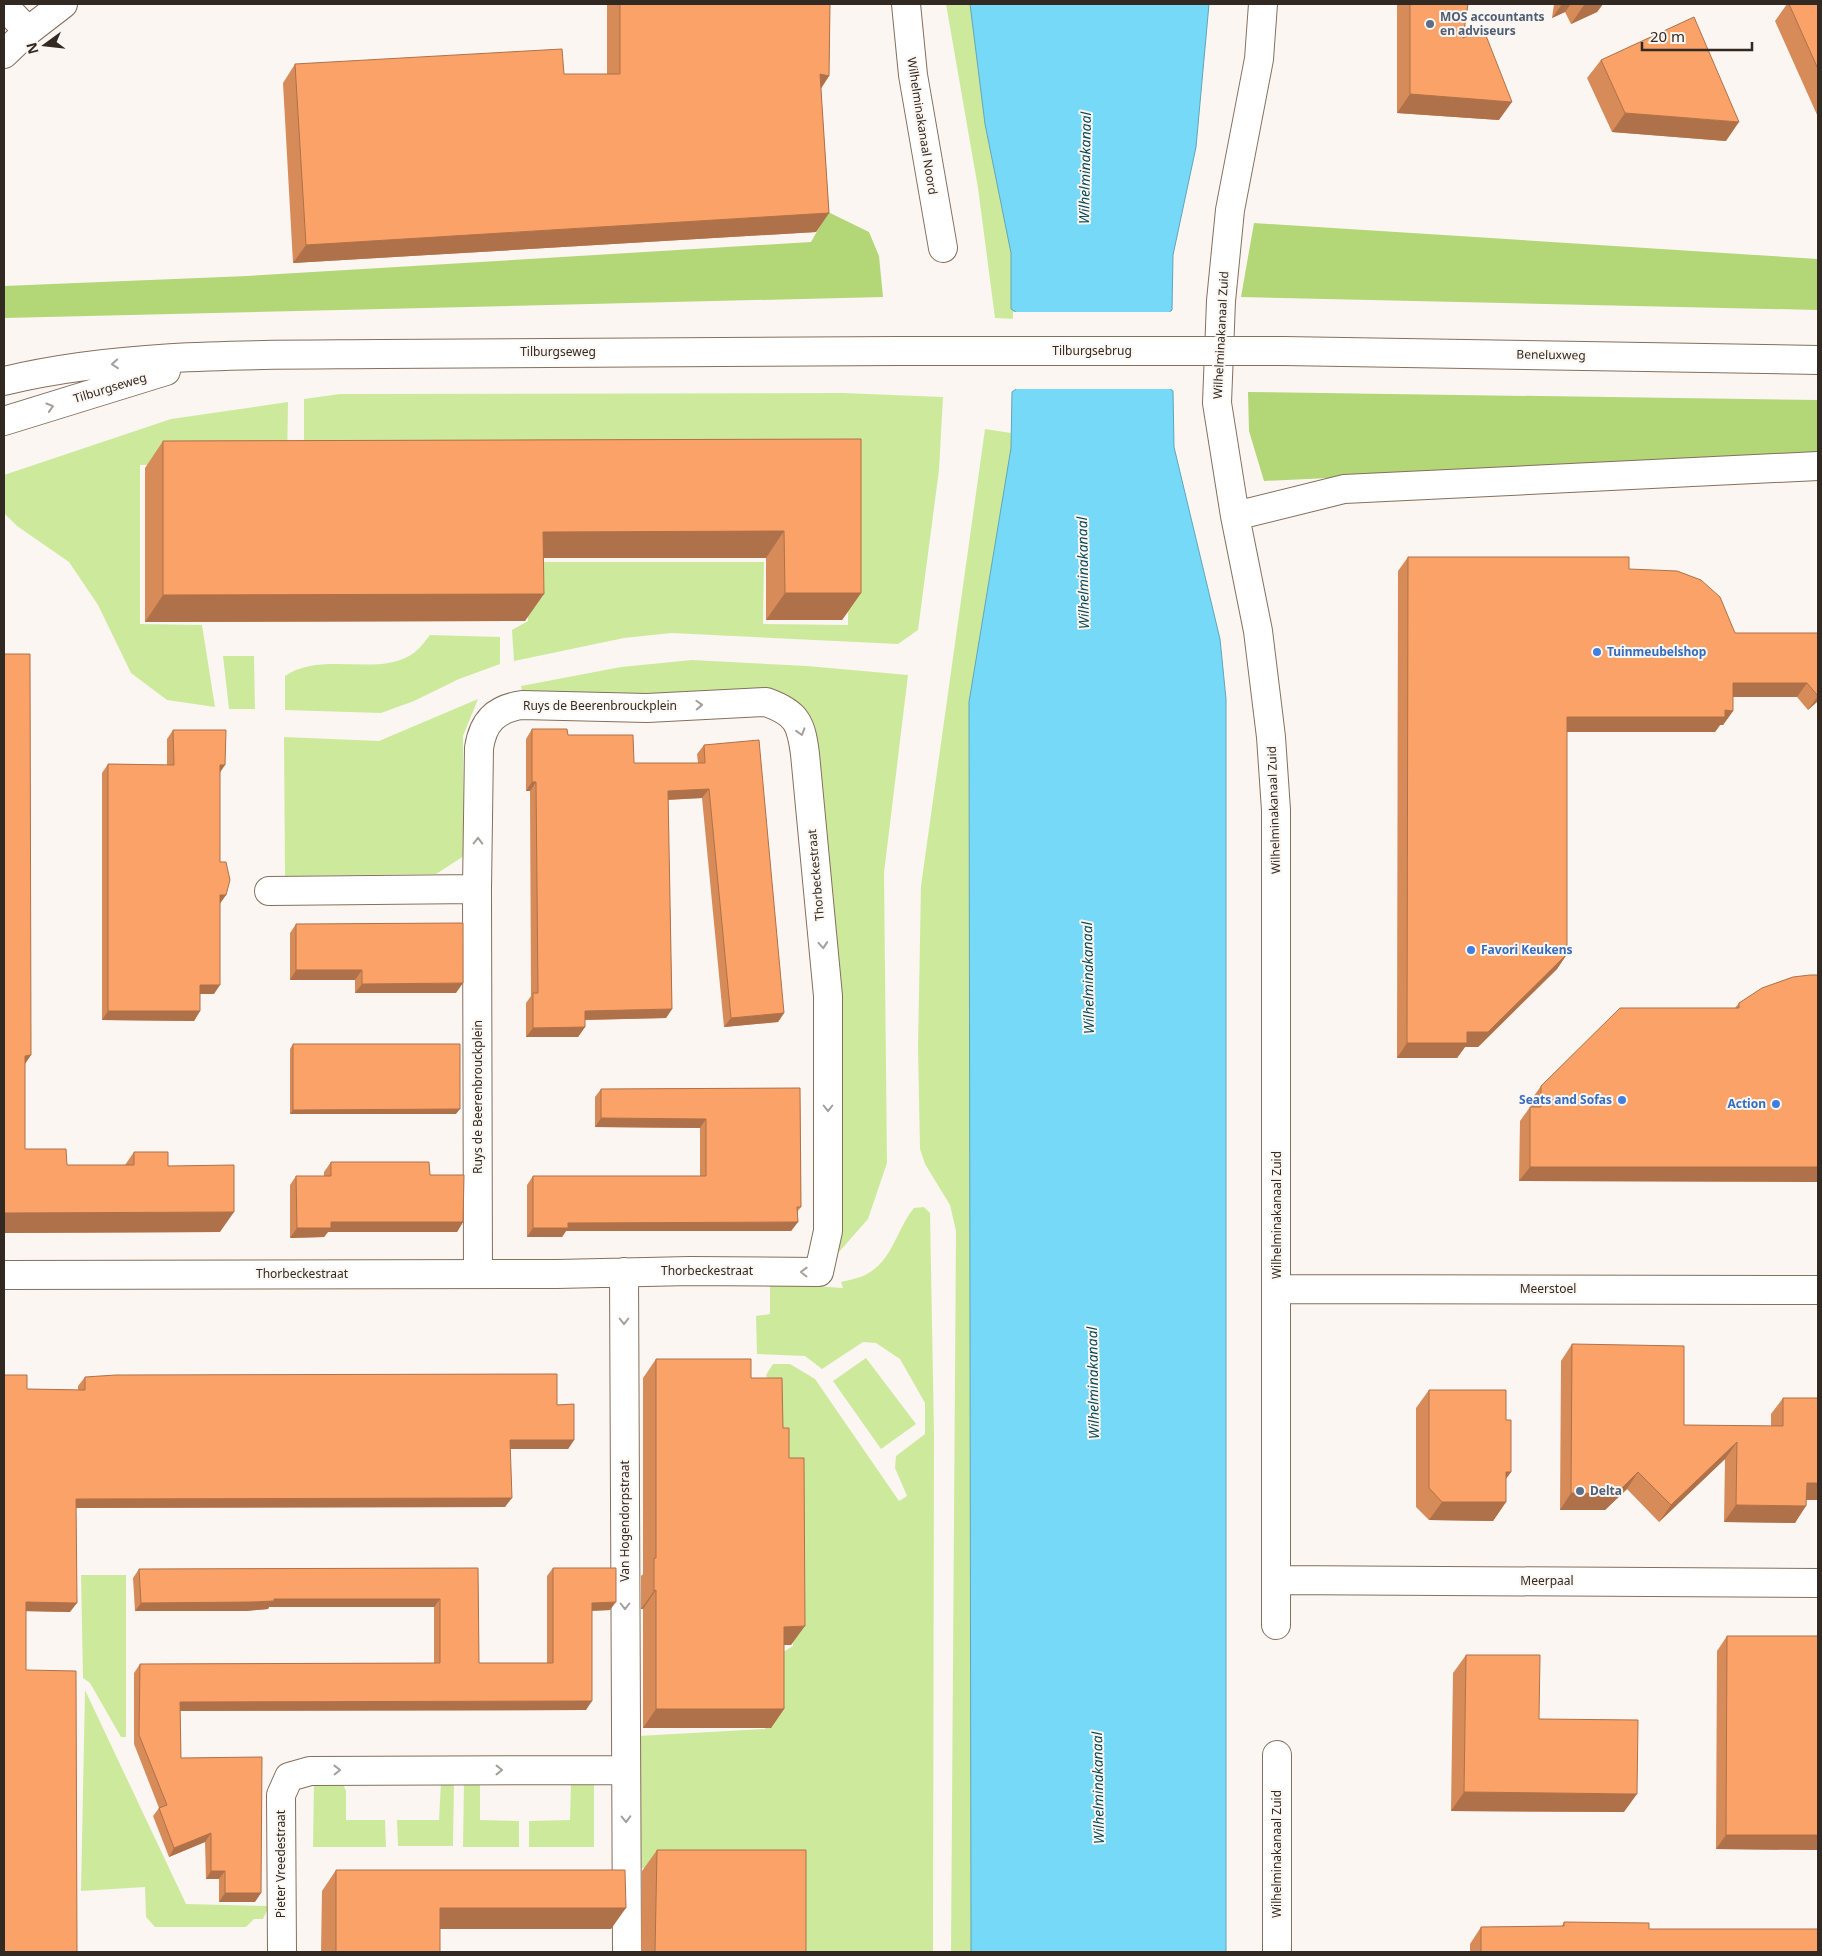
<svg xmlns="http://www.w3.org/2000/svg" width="1822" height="1956" font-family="'Noto Sans',sans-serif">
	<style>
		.green { fill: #cdea9c }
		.forest { fill: #b3d676 }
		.water { fill: #76d9f8; stroke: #62a4b8 }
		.pier { fill: #fbf6f2 }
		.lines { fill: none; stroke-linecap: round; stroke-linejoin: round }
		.minor-casing { stroke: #856f5d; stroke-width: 30 }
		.tertiary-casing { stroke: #856f5d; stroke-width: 30 }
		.secondary-casing { stroke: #856f5d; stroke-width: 30 }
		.minor { stroke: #fff; stroke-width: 28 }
		.tertiary { stroke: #fff; stroke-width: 28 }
		.secondary { stroke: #fff; stroke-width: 28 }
		.secondary-bridge-casing { stroke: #856f5d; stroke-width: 30; stroke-linecap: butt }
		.secondary-bridge { stroke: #fff; stroke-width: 28 }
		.wall { fill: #d78b59 }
		.shaded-wall { fill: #af7149 }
		.building { fill: #faa268; stroke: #af7149 }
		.oneway { stroke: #a39f9c }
		.service-dot { fill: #5c6f8a; stroke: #fbf6f2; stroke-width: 2 }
		.shop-dot { fill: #3f7fe0; stroke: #fbf6f2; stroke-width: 2 }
		.labels { text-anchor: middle; stroke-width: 4; stroke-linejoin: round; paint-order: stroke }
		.service-label { font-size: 12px; font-weight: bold; fill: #4e5e75; stroke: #fbf6f2; text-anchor: start }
		.street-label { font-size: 12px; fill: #322922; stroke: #fbf6f2 }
		.shop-label { font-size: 12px; font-weight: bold; fill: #366cbe; stroke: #fbf6f2; text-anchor: start }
		.water-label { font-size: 14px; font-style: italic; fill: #074655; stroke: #fbf6f2 }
	</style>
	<rect width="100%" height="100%" fill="#fbf6f2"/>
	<path class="green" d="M946,4H970L985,124L1011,253V309L1016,312L1015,319L995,318L978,188Z
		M843,393L943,397L939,470L918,630L898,644L671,633L624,638L514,661L512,630L528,621L527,562H764L763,624L848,625L849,463L304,460V399L340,394Z
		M288,402L287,462L140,465V624L202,625L215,707L167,700L131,673L98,605L69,562L17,526L4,513V475L171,419Z
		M985,429L1011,433V448L969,702L971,1952H951L956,1231L950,1205L925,1164L920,1149L918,1047L921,886Z
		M430,635L500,637V664L459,679L414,701L381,713L285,710V676C323,650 380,679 415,652C421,647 426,640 430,635Z
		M223,656H254L255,709H229Z
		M692,660L807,666L908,675L884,873L887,1163L868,1219L839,1252L835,924L812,718L789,696L522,691L521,686L621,667Z
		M478,699L463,736L464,856L436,874L285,876L284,737L379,741Z
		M924,1207L930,1213L934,1433L933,1952H793L792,1869L640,1868L638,1736L765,1729L773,1658L793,1646L791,1477L766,1375L773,1364H790L815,1379L899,1501L907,1496L895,1468L896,1456L925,1434V1403L900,1359L876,1343L863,1342L822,1369L805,1356L757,1354L756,1316L770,1314V1283L843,1288L841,1282C849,1280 860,1278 867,1274C893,1260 897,1228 914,1208Z
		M866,1358L916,1424L881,1449L833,1381Z
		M81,1575H126V1737H121L90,1683L83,1678Z
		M85,1690L186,1904L269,1906L263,1919H254L246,1927H155L146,1917L145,1887L81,1891Z
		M314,1781L342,1782L346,1791V1820H385L386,1847H313Z
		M464,1781L480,1782V1820L519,1821V1847H463Z
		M571,1781L594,1782V1847H529V1821L570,1820Z
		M441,1782H454L453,1846H398L397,1820H439Z"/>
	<path class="forest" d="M828,212L869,232L879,256L883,297L4,318V286L247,276L811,242Z
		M1254,223L1818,259V310L1241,297Z
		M1248,392L1818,400V455L1264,481L1249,431Z"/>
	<path class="water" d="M970,4H1209L1196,147L1173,255L1172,310L1168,313L1169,388L1173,391L1174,447L1220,639L1226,699V1952H971L969,702L1011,448L1012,392L1016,389V312L1011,309V253L985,124Z"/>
	<path class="pier" d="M1013,312H1172V387L1175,389H1012Z"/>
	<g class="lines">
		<defs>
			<path id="minor" d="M906,4L913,75L943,248
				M1263,4L1259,59L1230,210L1221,301L1217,403L1235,516L1258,631L1271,737L1276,810V1625
				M4,6L28,31
				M1235,516L1344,489L1818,466
				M269,891L477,889L478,1274
				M624,1272L627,1952
				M4,1275L557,1274L690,1271L819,1272L828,1231V996L805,754C801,723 797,713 766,702L647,708L522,705C495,709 483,722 479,748L477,889
				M1278,1289L1818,1290
				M1276,1580L1818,1583
				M1277,1755V1952
				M282,1952L281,1795L289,1777L310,1771L626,1770"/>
			<path id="tertiary" d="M4,54L28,31L63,4"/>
			<path id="secondary" d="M1283,351L1818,360
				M4,381C124,352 258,355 381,354C555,352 728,352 901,351
				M4,421L166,371"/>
		</defs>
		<use href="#minor" class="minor-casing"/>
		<use href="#tertiary" class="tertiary-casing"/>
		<use href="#secondary" class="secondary-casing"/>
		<use href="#minor" class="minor"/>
		<use href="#tertiary" class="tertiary"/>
		<use href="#secondary" class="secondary"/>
		<defs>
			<path id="secondary-bridge" d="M901,351H1283"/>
		</defs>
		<use href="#secondary-bridge" class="secondary-bridge-casing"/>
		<use href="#secondary-bridge" class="secondary-bridge"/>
	</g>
	<path class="wall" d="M607,4H830L829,76L821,89L829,213L816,232L293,263L283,83L295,64L564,74H607Z
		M1397,4H1468L1463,38L1499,120L1397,113Z
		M1554,4H1603L1597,12L1571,24L1565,12L1552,18Z
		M1787,4H1818V117L1775,21Z
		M1601,60L1726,141L1612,132L1587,78Z
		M861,439V593L842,620H766V558H544L525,621L145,622V468L163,441Z
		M1408,557L1629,569L1735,633H1818V701L1808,710L1797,697H1733V711L1723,725H1720L1715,732H1567V954L1557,969L1478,1047H1465L1457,1058H1397L1398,571Z
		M4,654L31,1055L25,1064V1149L67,1165H125L134,1152L168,1166L220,1232L4,1233Z
		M532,729L568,735L634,763H698L697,754L704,745L784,1013L778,1022L724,1027L702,798L668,800L672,1009L666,1018L585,1020V1027L578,1037H526V1003L531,996L530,791H526V739Z
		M173,730L220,772V862L226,895L220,903L214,994H200V1011L194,1021L102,1020V773L108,764L167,765V739Z
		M296,924L456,993H355V980H290V933Z
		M1818,975V1182L1519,1181L1520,1121L1530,1107H1531V1100L1541,1086L1735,1008L1739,1003Z
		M293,1044L456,1114H290V1049Z
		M800,1088L801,1207L797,1212L798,1222L791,1231H566L562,1237H527V1185L533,1176H700V1128L595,1127V1097L601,1089Z
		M331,1162L430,1175L463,1222L457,1232H328L324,1237L290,1238V1185L296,1176H324V1172Z
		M1572,1344L1684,1425L1771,1426V1414L1783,1398H1818V1500H1806L1795,1523L1724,1522L1725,1459L1659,1522L1627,1489L1605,1510H1560L1561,1361Z
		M656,1359L751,1378L783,1428L789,1458L791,1645H784V1709L771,1728H643V1609H641V1576L643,1574V1378Z
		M85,1377L557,1405L574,1440L568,1449H510L505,1507L76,1508L70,1612L26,1611L4,1952L27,1389L78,1390V1386Z
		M1429,1390L1506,1420L1511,1472L1506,1478V1502L1493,1521L1429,1520L1416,1507V1408Z
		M478,1568L479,1663H547V1576L553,1568L610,1610L592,1611L586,1710L180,1711L181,1758L255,1902H219V1879H206L205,1842L169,1857L153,1816L159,1808L134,1744V1673L140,1664L434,1663V1607H269L268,1609L246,1611H135L133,1578L139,1569Z
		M1727,1636L1818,1850L1716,1849L1717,1651Z
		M1466,1655L1624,1812L1451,1811L1453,1673Z
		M657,1850L806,1952H641L642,1871Z
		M336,1870L611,1929H440V1952H321L322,1891Z
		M1564,1922L1649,1929L1818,1952H1470V1944L1481,1927L1562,1926Z"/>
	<path class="shaded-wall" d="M1562,4H1571L1565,12L1552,18Z
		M1587,4H1603L1597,12L1571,24L1584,5Z
		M820,74L829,76L816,95Z
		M1410,94L1512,102L1499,120L1397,113Z
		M1625,113L1739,122L1726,141L1612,132Z
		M829,213L816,232L293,263L306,245Z
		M784,531L766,558H525L543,532Z
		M785,593H861L842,620H766Z
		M544,594L525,621L145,622L163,595Z
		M1733,683H1807L1797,697H1723Z
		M1818,696V701L1808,710Z
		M1725,710L1733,711L1723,725H1720L1715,732H1557L1567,717Z
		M220,765H225L219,774Z
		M532,782H536L530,791H526Z
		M709,789L702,798L662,800L668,791Z
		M220,895H226L219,905Z
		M1567,954L1557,969L1478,1047H1465L1457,1058H1397L1407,1043L1467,1032Z
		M296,970H362L355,980H290Z
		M463,983L456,993H355L362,984Z
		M200,985H220L214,994H194Z
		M672,1009L666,1018L578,1020L585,1011Z
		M108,1011H200L194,1021L102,1020Z
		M784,1013L778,1022L724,1027L731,1018Z
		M585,1027L578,1037H526L533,1028Z
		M31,1055L17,1075L25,1056Z
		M460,1109L456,1114H290L293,1110Z
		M601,1118L706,1119L700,1128L595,1127Z
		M1530,1167H1818V1182L1519,1181Z
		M234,1212L220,1232L4,1233V1213Z
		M331,1222H463L457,1232H328L324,1237L290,1238L297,1228Z
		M798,1222L791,1231H566L562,1237H527L533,1228L568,1223Z
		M510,1440H574L568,1449H503Z
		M1737,1442L1725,1459L1659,1522L1671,1505Z
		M1506,1472H1511L1498,1490Z
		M1638,1472L1627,1489L1605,1510H1560L1571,1493Z
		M1807,1483H1818V1500H1795Z
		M512,1498L505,1507L70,1508L76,1499Z
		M1442,1502H1506L1493,1521L1429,1520Z
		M1736,1505L1806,1506L1795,1523L1724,1522Z
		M656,1590L643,1609H641L654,1591Z
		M274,1599H440L434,1607H269L268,1609L246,1611H135L141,1603Z
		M26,1602L77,1603L70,1612L19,1611Z
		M616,1602L610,1610L586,1611L592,1603Z
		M805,1626L791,1645H771L784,1627Z
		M592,1701L586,1710L174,1711L180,1702Z
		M656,1709H784L771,1728H643Z
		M1464,1792L1637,1794L1624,1812L1451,1811Z
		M211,1833L205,1842L169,1857L174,1848Z
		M1726,1835H1818V1850L1716,1849Z
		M211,1871H225L219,1879H206Z
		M225,1893H261L255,1902H219Z
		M440,1908H626L611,1929H426Z"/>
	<path class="building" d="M620,4H830L829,76L820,74L829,213L306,245L295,64L562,49L564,74H620Z
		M1410,4H1468L1463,38L1483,28L1512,102L1410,94Z
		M1789,4H1818V69Z
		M1694,17L1739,122L1625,113L1601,60Z
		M861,439V593H785L784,531L543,532L544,594L163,595V441Z
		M1408,557H1629V569L1677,571L1701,580L1720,597L1735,633H1818V696L1807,683H1733V711L1725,710V717H1567V954L1488,1032H1467V1043H1407Z
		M4,654H30L31,1055L25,1056V1149H66L67,1165H134V1152H168V1166L234,1165V1212L4,1213Z
		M532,729H567L568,735H633L634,763H705L704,745L759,740L784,1013L731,1018L709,789L668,791L672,1009L585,1011V1027L533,1028V993H538L536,782H532Z
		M173,730H226L225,765H220V862H226L230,880L226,895H220V985H200V1011H108V764L174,765Z
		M463,923V983L362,984V970H296V924Z
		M1810,975H1818V1167H1530V1107H1541V1086L1620,1008H1739V1003L1762,988L1793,977Z
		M293,1044H460V1109L293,1110Z
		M800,1088L801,1207H797L798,1222L568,1223V1228H533V1176H706V1119L601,1118V1089Z
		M331,1162H429L430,1175H464L463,1222H331V1228H297L296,1176H331Z
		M1572,1344L1684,1346V1425L1783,1426V1398H1818V1483H1807L1806,1506L1736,1505L1737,1442L1671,1505L1638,1472L1616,1494L1571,1493Z
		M656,1359H751V1378H782L783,1428H789V1458H804L805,1626L784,1627V1709H656V1590L654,1591V1558H656Z
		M557,1374V1405L574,1404V1440H510L512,1498L76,1499L77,1603L26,1602V1670L76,1671L77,1952H4V1375H27V1389L85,1390V1377L116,1375Z
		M1429,1390H1506V1420H1511V1472H1506V1502H1442L1429,1488Z
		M478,1568L479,1663H553V1568H616V1602L592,1603V1701L180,1702L181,1758L262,1757L261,1893H225V1871H211V1833L174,1848L159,1808L167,1805L139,1735L140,1664L440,1663V1599H274V1601L252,1602L141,1603L139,1569Z
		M1727,1636H1818V1835H1726Z
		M1466,1655H1540L1539,1719L1638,1720L1637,1794L1464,1792Z
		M657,1850H806V1952H655Z
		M336,1870H625L626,1908H440V1952H336Z
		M1564,1922L1649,1923V1929H1818V1952H1481V1927L1564,1926Z"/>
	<defs><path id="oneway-chevron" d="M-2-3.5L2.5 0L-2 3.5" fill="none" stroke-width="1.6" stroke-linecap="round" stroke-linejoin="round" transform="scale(1.25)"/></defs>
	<g class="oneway">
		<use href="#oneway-chevron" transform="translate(115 364) rotate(175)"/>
		<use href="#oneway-chevron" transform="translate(50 407) rotate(-17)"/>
		<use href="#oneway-chevron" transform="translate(699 705) rotate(-2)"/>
		<use href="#oneway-chevron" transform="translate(801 732) rotate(73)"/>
		<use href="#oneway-chevron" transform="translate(478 841) rotate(-89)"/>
		<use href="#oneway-chevron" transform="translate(823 945) rotate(85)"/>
		<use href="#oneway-chevron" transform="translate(828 1108) rotate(90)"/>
		<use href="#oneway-chevron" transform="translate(804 1272) rotate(-179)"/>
		<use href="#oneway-chevron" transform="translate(624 1321) rotate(90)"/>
		<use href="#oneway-chevron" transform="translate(625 1606) rotate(90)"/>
		<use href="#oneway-chevron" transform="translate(337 1770) rotate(-1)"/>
		<use href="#oneway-chevron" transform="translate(499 1770)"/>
		<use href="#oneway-chevron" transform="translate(626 1819) rotate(89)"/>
	</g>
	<g class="service-dot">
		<circle cx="1430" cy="24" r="5"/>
		<circle cx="1580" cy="1491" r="5"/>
	</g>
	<g class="shop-dot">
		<circle cx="1597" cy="652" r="5"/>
		<circle cx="1471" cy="950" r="5"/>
		<circle cx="1622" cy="1100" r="5"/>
		<circle cx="1776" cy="1104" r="5"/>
	</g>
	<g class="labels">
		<g class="service-label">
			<text x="1440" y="21">MOS accountants<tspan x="1440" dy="14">en adviseurs</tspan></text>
			<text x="1590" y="1495">Delta</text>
		</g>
		<g class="street-label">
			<text transform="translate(922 126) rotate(81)" y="4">Wilhelminakanaal Noord</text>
			<text transform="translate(1221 335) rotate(-87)" y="4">Wilhelminakanaal Zuid</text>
			<text x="1092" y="355">Tilburgsebrug</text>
			<text x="558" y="356">Tilburgseweg</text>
			<text transform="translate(1551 355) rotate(1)" y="4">Beneluxweg</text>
			<text transform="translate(110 388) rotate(-17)" y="4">Tilburgseweg</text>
			<text x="600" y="710">Ruys de Beerenbrouckplein</text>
			<text transform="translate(1274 810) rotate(-92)" y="4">Wilhelminakanaal Zuid</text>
			<text transform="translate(816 875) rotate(-95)" y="4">Thorbeckestraat</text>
			<text transform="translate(478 1097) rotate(-90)" y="4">Ruys de Beerenbrouckplein</text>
			<text transform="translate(1277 1215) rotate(-90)" y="4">Wilhelminakanaal Zuid</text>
			<text x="707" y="1275">Thorbeckestraat</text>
			<text x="302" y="1278">Thorbeckestraat</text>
			<text x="1548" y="1293">Meerstoel</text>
			<text transform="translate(625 1521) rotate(-90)" y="4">Van Hogendorpstraat</text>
			<text x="1547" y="1585">Meerpaal</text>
			<text transform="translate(1277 1854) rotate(-90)" y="4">Wilhelminakanaal Zuid</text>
			<text transform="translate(281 1864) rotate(-90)" y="4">Pieter Vreedestraat</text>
		</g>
		<g class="shop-label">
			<text x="1607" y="656">Tuinmeubelshop</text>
			<text x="1481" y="954">Favori Keukens</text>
			<text x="1612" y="1104" text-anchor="end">Seats and Sofas</text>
			<text x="1766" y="1108" text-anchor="end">Action</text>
		</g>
		<g class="water-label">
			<text transform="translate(1085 168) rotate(-89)" y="5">Wilhelminakanaal</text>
			<text transform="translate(1083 573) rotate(-91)" y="5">Wilhelminakanaal</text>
			<text transform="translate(1088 978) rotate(-91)" y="5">Wilhelminakanaal</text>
			<text transform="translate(1093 1383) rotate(-91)" y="5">Wilhelminakanaal</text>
			<text transform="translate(1098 1788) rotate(-91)" y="5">Wilhelminakanaal</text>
		</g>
	</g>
	<rect width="1822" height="1956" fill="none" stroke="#322922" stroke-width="10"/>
	<g transform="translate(45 45) rotate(255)" stroke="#fbf6f2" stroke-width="4" paint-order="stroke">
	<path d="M0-4L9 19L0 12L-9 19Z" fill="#322922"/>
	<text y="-8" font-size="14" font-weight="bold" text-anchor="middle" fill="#322922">N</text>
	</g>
	<path d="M1642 42v8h110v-8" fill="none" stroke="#322922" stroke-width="2.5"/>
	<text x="1650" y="42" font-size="15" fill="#322922" stroke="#fbf6f2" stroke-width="4" paint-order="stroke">20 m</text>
</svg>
